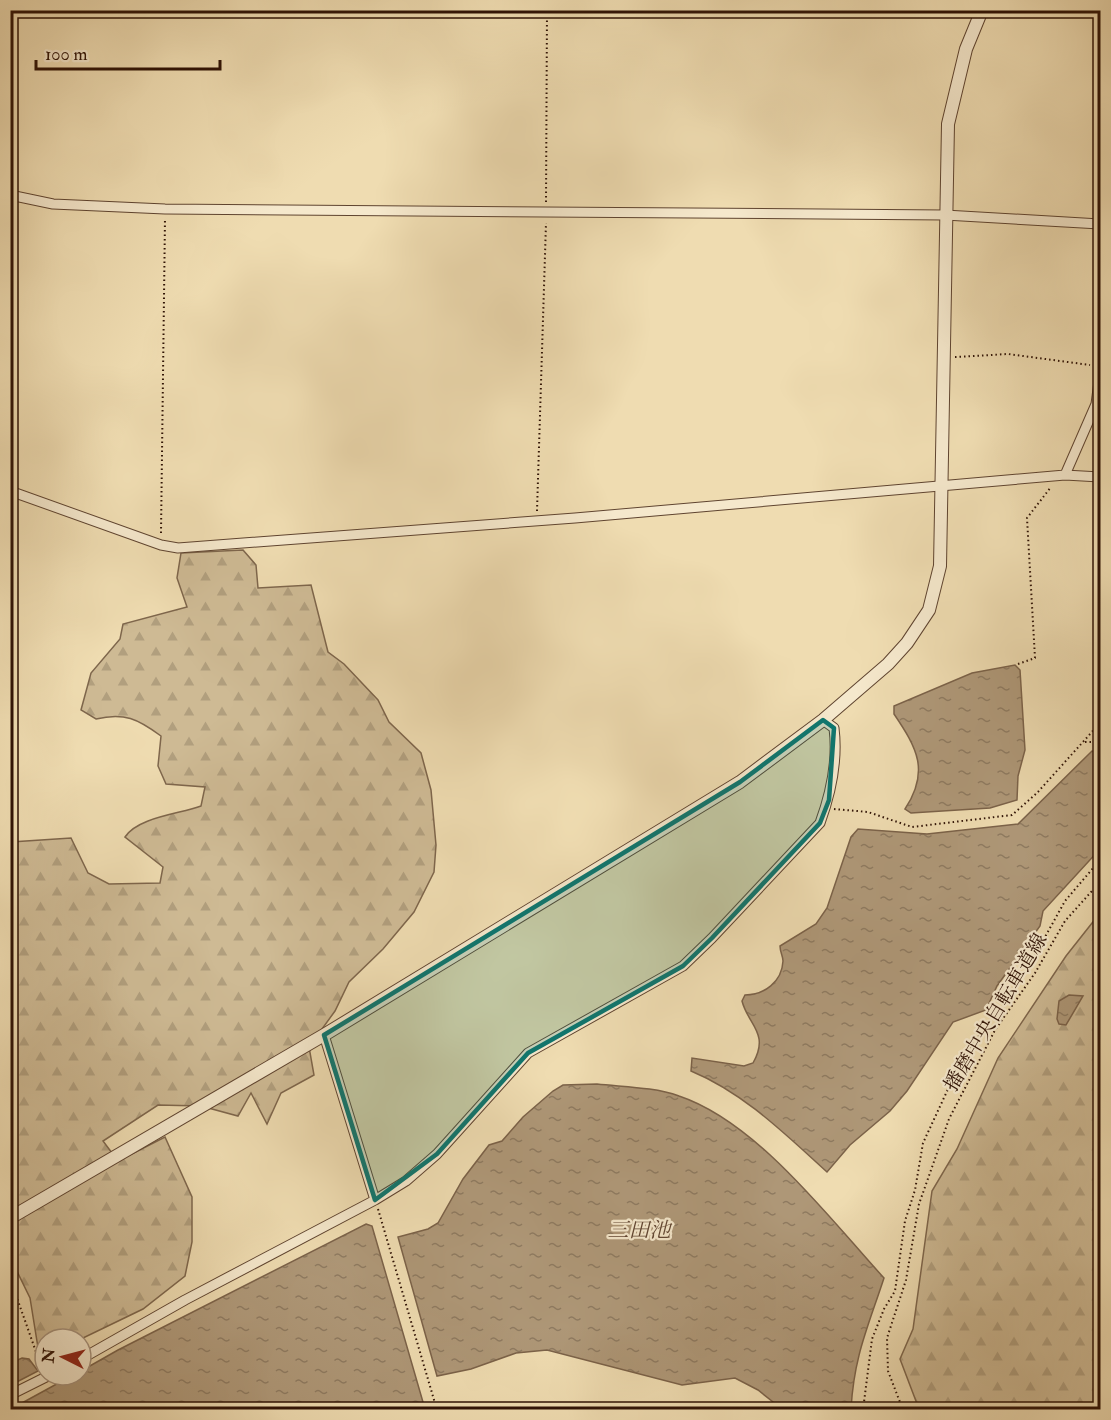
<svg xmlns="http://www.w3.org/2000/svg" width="1111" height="1420" font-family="'IM FELL Double Pica','Noto Serif JP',serif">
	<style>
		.forest { fill: url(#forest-firs); stroke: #7e664c; stroke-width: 1.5 }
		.water { fill: url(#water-ripples); stroke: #7b6249; stroke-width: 1.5 }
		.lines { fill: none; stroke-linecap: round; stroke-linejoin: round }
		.minor-casing { stroke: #5f4430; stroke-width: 11 }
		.tertiary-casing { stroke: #5f4430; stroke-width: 14 }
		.path { stroke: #2f1205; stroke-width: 2; stroke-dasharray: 1.5 3; stroke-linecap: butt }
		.minor { stroke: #f5e8cc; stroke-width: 9 }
		.tertiary { stroke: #f5e8cc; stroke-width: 12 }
		.marked { fill: #0f766e; fill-opacity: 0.2; stroke: #0f766e; stroke-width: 4.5; stroke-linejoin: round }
		.labels { text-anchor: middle; stroke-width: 4.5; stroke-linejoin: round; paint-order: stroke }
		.street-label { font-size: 20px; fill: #2f1205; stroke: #f5e8cc }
		.water-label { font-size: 21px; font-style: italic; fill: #624733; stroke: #f5e8cc }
	</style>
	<defs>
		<pattern id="forest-firs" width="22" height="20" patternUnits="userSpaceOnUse" patternTransform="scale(1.5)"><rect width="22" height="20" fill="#ceba94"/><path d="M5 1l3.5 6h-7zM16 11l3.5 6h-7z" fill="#b19f7e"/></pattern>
		<pattern id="water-ripples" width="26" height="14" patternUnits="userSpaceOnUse" patternTransform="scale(1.5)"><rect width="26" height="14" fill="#ae9777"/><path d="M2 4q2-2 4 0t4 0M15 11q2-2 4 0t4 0" fill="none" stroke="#8e7a60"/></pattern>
	</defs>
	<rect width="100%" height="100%" fill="#efdcb1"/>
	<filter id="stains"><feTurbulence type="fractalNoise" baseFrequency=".00333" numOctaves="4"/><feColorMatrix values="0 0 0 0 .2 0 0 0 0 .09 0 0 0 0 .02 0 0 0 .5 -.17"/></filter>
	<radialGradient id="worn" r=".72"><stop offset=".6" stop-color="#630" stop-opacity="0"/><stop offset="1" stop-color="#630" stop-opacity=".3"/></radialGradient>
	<path class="forest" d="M243,550L256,565L258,588L311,585L328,652L344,664L378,700L389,722L421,753L431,790L436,845L434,872L414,912L383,949L349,982L335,1011L309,1047L314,1075L281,1093L267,1124L251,1093L238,1116L201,1106L158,1105L103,1141L118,1161L165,1137L192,1197V1242L185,1276L143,1309L81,1339H45V1358L40,1360L30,1298L11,1259V842L71,838L88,873L109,884L160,883L163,867L125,837C138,817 180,814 201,806L205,787L166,784L158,766L161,736C138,719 124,712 96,719L81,710L91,673L120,639L123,624L187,607L177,578L181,553Z
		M1100,913V1409H919L900,1359L913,1329L932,1191L957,1149L998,1058L1066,956Z"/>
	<path class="water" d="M1015,665L1020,670L1025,750L1018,776L1017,800L990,808L911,813L905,809C930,771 917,748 894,714V706L972,673Z
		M1092,751L1100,753V849L1043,911L1040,926L997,986L986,1010L953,1022L907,1091L890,1111L850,1145L827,1172C785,1134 744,1093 691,1071L692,1058L744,1066L753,1063C770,1033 748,1025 742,1001L745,995C764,995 782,982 783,961C783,956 780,952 780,946L816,924L827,908L851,837L858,829L927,834L1018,824Z
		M1069,995L1083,996L1066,1025L1059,1024L1057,1019L1059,1001Z
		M597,1084C624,1087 654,1087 679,1096C757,1122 829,1218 884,1278C868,1327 854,1356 851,1409H776L773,1402L758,1390L735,1378L682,1385L547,1350L516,1353L471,1369L437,1376L398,1237L428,1229L438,1223L463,1179L489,1145L502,1141L523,1117L553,1091L563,1085Z
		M366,1224L372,1226L425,1409H11L73,1375H81V1371L118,1350Z
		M22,1358L29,1359L38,1371L11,1385V1363Z"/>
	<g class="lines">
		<defs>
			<path id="minor" d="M10,195L53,204L165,209L945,215L1100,224
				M1100,362V370
				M1065,475L1096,404L1100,374
				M10,491L161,545L178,548L575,518L1065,475L1100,477
				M324,1035L375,1200
				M81,1359L185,1300L375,1200L406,1181L437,1154L528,1053L683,966L712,938L820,823C831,793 838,760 834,728L823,720
				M10,1395L50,1375"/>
			<path id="tertiary" d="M10,1218L324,1035L740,782L823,720L888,664L907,643L929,610L940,566L948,124L966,49L982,10"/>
		</defs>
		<use href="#minor" class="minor-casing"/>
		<use href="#tertiary" class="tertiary-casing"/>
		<path class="path" d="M10,23L21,10
			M546,202L547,10
			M955,357L1008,354L1090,365
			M537,511L546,223
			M161,533L165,218
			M1018,664L1035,658L1027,518L1051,487
			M1085,742H1100
			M834,809L868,812L912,827L1012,815L1037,793L1100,723
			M378,1209L437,1410
			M10,1278L42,1369
			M863,1410L872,1339L884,1309L895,1291L905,1221L915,1190L923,1143L962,1059L1025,973L1065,901L1100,860
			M903,1410L888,1371L887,1338L906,1280L919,1204L949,1119L995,1030L1035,973L1065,921L1100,882"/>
		<use href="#minor" class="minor"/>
		<use href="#tertiary" class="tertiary"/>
	</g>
	<path class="marked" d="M823,720L834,728L829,800L820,823L712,938L683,966L528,1053L437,1154L375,1200L324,1035L740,782Z"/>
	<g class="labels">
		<g class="street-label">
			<text transform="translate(995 1012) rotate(-59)" y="7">播磨中央自転車道線</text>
		</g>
		<g class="water-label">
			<text x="639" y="1237">三田池</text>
		</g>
	</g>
	<rect width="1111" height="1420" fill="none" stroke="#efdcb1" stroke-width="36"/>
	<rect x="12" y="12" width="1087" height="1396" fill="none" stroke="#2f1205" stroke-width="3"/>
	<rect x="18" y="18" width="1075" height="1384" fill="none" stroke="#2f1205" stroke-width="1.5"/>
	<g transform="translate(63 1357) rotate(276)"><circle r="28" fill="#f5e8cc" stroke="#a6927c" stroke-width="1.5"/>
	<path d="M0-4.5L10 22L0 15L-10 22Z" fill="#8f2418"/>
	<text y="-9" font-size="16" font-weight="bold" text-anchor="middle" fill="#2f1205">N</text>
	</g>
	<path d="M36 60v9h184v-9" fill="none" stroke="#2f1205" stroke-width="3"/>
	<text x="45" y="60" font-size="18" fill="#2f1205" stroke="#f5e8cc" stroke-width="4.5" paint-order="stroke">100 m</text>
	<rect width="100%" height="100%" filter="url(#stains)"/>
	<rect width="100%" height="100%" fill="url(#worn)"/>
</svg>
